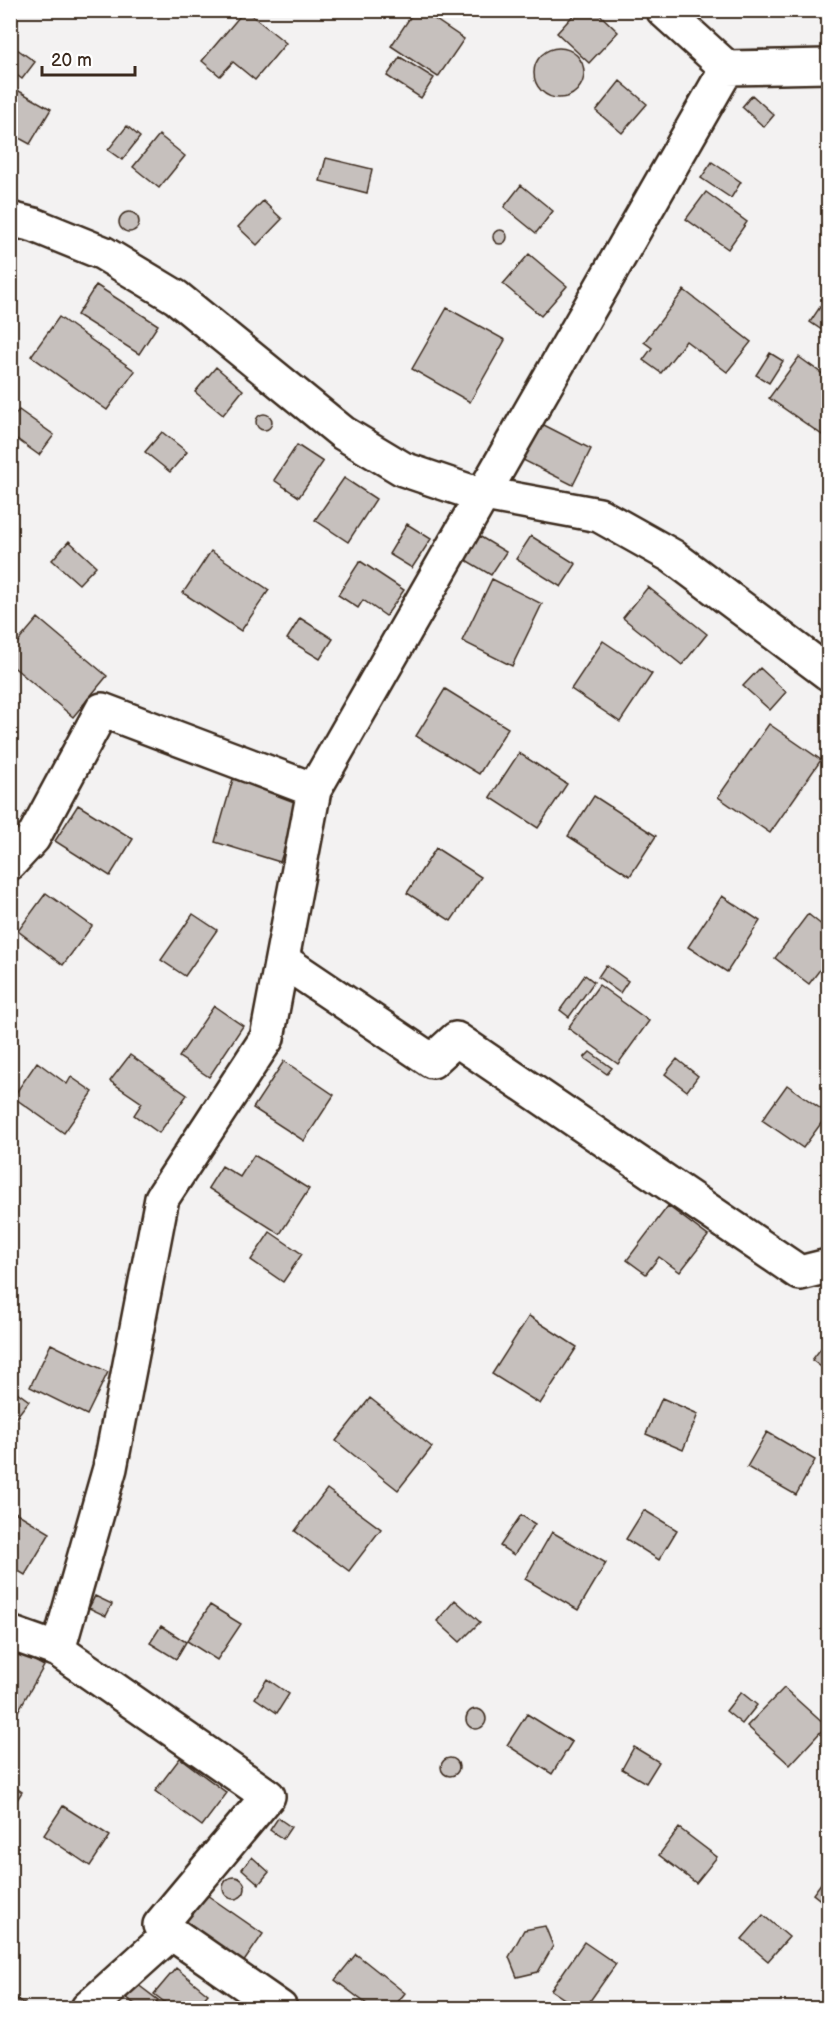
<svg xmlns="http://www.w3.org/2000/svg" width="839" height="2019" font-family="'Balsamiq Sans',sans-serif">
	<style>
		.building { fill: #c6c0bd; stroke: #3b2a1e; stroke-width: 1.5 }
		.lines { fill: none; stroke-linecap: round; stroke-linejoin: round }
		.street-casing { stroke: #3b2a1e; stroke-width: 38 }
		.street { stroke: #fff; stroke-width: 33 }
	</style>
	<rect width="100%" height="100%" fill="#f3f2f2"/>
	<filter id="ink" filterUnits="userSpaceOnUse"><feTurbulence type="fractalNoise" baseFrequency=".0167" numOctaves="2"/><feDisplacementMap in="SourceGraphic" scale="12" xChannelSelector="R" yChannelSelector="G"/><feConvolveMatrix kernelMatrix="1 2 1 2 8 2 1 2 1" color-interpolation-filters="sRGB"/></filter>
	<g filter="url(#ink)">
		<path class="building" d="M245,10L286,43L255,80L233,62L220,76L202,61Z
			M415,10H421L464,39L438,77L391,46Z
			M578,10H595L618,32L589,63L557,33Z
			M10,44L35,62L22,79L10,70Z
			M534 73a25 25 0 1 1 50 0a25 25 0 1 1-50 0Z
			M400,57L434,78L421,98L387,76Z
			M620,81L647,104L622,133L596,111Z
			M10,86L51,109L30,144L10,133Z
			M752,95L774,115L764,127L742,107Z
			M127,126L140,137L122,160L108,150Z
			M159,135L185,156L159,188L133,167Z
			M326,158L372,169L367,193L320,181Z
			M712,162L741,182L731,198L701,178Z
			M521,185L553,211L536,233L504,207Z
			M706,192L747,222L728,249L686,219Z
			M263,201L282,219L257,245L238,227Z
			M119 222a10 10 0 1 1 20 0a10 10 0 1 1-20 0Z
			M493 237a7 7 0 1 1 14 0a7 7 0 1 1-14 0Z
			M529,254L567,286L541,316L503,284Z
			M96,285L158,325L139,354L77,315Z
			M684,290L751,342L727,372L686,341L661,373L643,360L652,348L644,342Z
			M828,295V334L810,322Z
			M447,308L505,340L470,402L412,369Z
			M59,317L135,371L107,410L31,356Z
			M770,353L783,361L769,383L756,375Z
			M799,357L828,378V439L769,398Z
			M216,367L243,390L223,415L195,392Z
			M19,410L54,435L39,455L10,434V421Z
			M256 422a8 8 0 1 1 16 0a8 8 0 1 1-16 0Z
			M540,423L591,449L573,485L521,459Z
			M162,432L187,452L170,472L145,452Z
			M297,445L323,462L299,497L274,480Z
			M344,478L376,499L348,542L315,520Z
			M407,524L431,539L412,568L389,554Z
			M479,536L506,552L491,575L464,559Z
			M531,536L576,564L561,587L516,559Z
			M69,541L96,566L79,584L52,560Z
			M211,551L269,590L241,631L183,593Z
			M360,561L404,590L386,616L363,600L358,608L338,595Z
			M492,579L542,604L512,666L462,641Z
			M648,587L707,634L682,665L623,618Z
			M38,618L107,676L73,717L10,664V651Z
			M300,618L333,639L320,659L287,639Z
			M603,641L652,674L620,722L571,689Z
			M760,668L786,692L770,710L743,686Z
			M445,689L508,728L479,774L416,736Z
			M769,724L821,760L770,833L718,797Z
			M519,753L567,784L538,828L490,797Z
			M233,779L300,799L280,862L215,842Z
			M594,796L656,836L630,876L568,836Z
			M78,805L133,839L110,876L55,841Z
			M436,848L481,877L451,921L407,893Z
			M46,893L92,926L63,965L18,931Z
			M722,896L760,921L727,972L688,947Z
			M193,914L217,930L185,976L161,960Z
			M808,914L828,930V959L809,984L775,958Z
			M606,965L628,981L620,993L598,977Z
			M585,975L594,982L569,1017L560,1010Z
			M599,985L649,1021L618,1064L568,1028Z
			M214,1006L243,1026L209,1077L179,1057Z
			M590,1052L612,1068L607,1074L584,1058Z
			M130,1055L187,1095L159,1133L134,1115L142,1103L110,1081Z
			M677,1059L698,1076L687,1091L665,1074Z
			M284,1061L334,1095L304,1141L253,1108Z
			M37,1062L67,1084L71,1077L93,1092L64,1133L13,1097Z
			M787,1085L828,1114L803,1148L762,1120Z
			M254,1155L309,1189L280,1234L208,1188L222,1166L240,1177Z
			M668,1206L708,1236L680,1272L659,1257L646,1274L627,1260Z
			M270,1232L302,1254L283,1282L251,1260Z
			M529,1316L577,1347L540,1404L492,1374Z
			M828,1339V1372L812,1360Z
			M51,1344L108,1372L87,1415L30,1387Z
			M10,1387L29,1401L10,1425Z
			M370,1398L432,1447L398,1490L336,1441Z
			M662,1398L698,1414L683,1450L646,1434Z
			M767,1432L815,1460L796,1495L747,1467Z
			M327,1489L381,1529L349,1571L295,1531Z
			M10,1509L50,1533L25,1575L10,1566Z
			M644,1510L677,1530L659,1560L626,1539Z
			M521,1515L535,1524L514,1555L500,1546Z
			M552,1532L606,1563L578,1610L525,1579Z
			M95,1596L112,1604L106,1616L89,1608Z
			M455,1600L480,1622L460,1642L437,1621Z
			M210,1605L241,1624L217,1660L187,1641Z
			M161,1626L186,1642L176,1659L150,1643Z
			M10,1647L44,1666L14,1718L10,1716Z
			M267,1679L289,1694L277,1713L255,1698Z
			M784,1688L826,1726L790,1765L747,1726Z
			M741,1692L757,1705L742,1724L726,1711Z
			M466 1719a10 10 0 1 1 20 0a10 10 0 1 1-20 0Z
			M527,1714L572,1742L552,1774L507,1745Z
			M634,1747L659,1762L646,1783L622,1769Z
			M180,1758L227,1793L202,1826L155,1791Z
			M441 1767a9 9 0 1 1 18 0a9 9 0 1 1-18 0Z
			M12,1785L22,1792L10,1811V1787Z
			M63,1806L110,1836L90,1866L44,1835Z
			M828,1809V1822L823,1818Z
			M278,1818L291,1827L283,1839L270,1830Z
			M679,1828L717,1857L696,1883L659,1855Z
			M252,1857L269,1872L259,1884L242,1869Z
			M828,1874V1906L813,1894Z
			M223 1888a11 11 0 1 1 22 0a11 11 0 1 1-22 0Z
			M204,1893L263,1934L243,1963L184,1922Z
			M763,1915L789,1937L768,1961L742,1939Z
			M545,1926L553,1946L538,1972L517,1977L509,1957L524,1930Z
			M584,1942L616,1964L585,2008H578L551,1990Z
			M356,1954L405,1993L393,2008H372L335,1980Z
			M176,1968L208,1994L196,2008H172L154,1994Z
			M137,1984L158,2000L152,2008H141L126,1998Z
			M14,1997L30,2008H10V2002Z"/>
		<g class="lines">
			<defs>
				<path id="street" d="M663,10L727,68L828,66
					M10,219L34,225L103,253L176,297L343,433L403,469L468,491L599,515L672,556L828,673
					M10,863L33,838L102,710L314,790
					M282,960L432,1061L456,1039L800,1273L828,1266
					M10,1633L58,1650L268,1796L160,1925L280,2008
					M58,1650L110,1468L162,1198L267,1038L314,790L727,68
					M88,2008L171,1933"/>
			</defs>
			<use href="#street" class="street-casing"/>
			<use href="#street" class="street"/>
		</g>
	</g>
	<rect width="839" height="2019" fill="none" stroke="#fff" stroke-width="36"/>
	<rect x="18" y="18" width="803" height="1983" fill="none" stroke="#3b2a1e" stroke-width="2" filter="url(#ink)"/>
	<path d="M42 66v9h93v-9" fill="none" stroke="#3b2a1e" stroke-width="3"/>
	<text x="51" y="66" font-size="18" fill="#3b2a1e" stroke="#ffffff" stroke-width="4.5" paint-order="stroke">20 m</text>
</svg>
